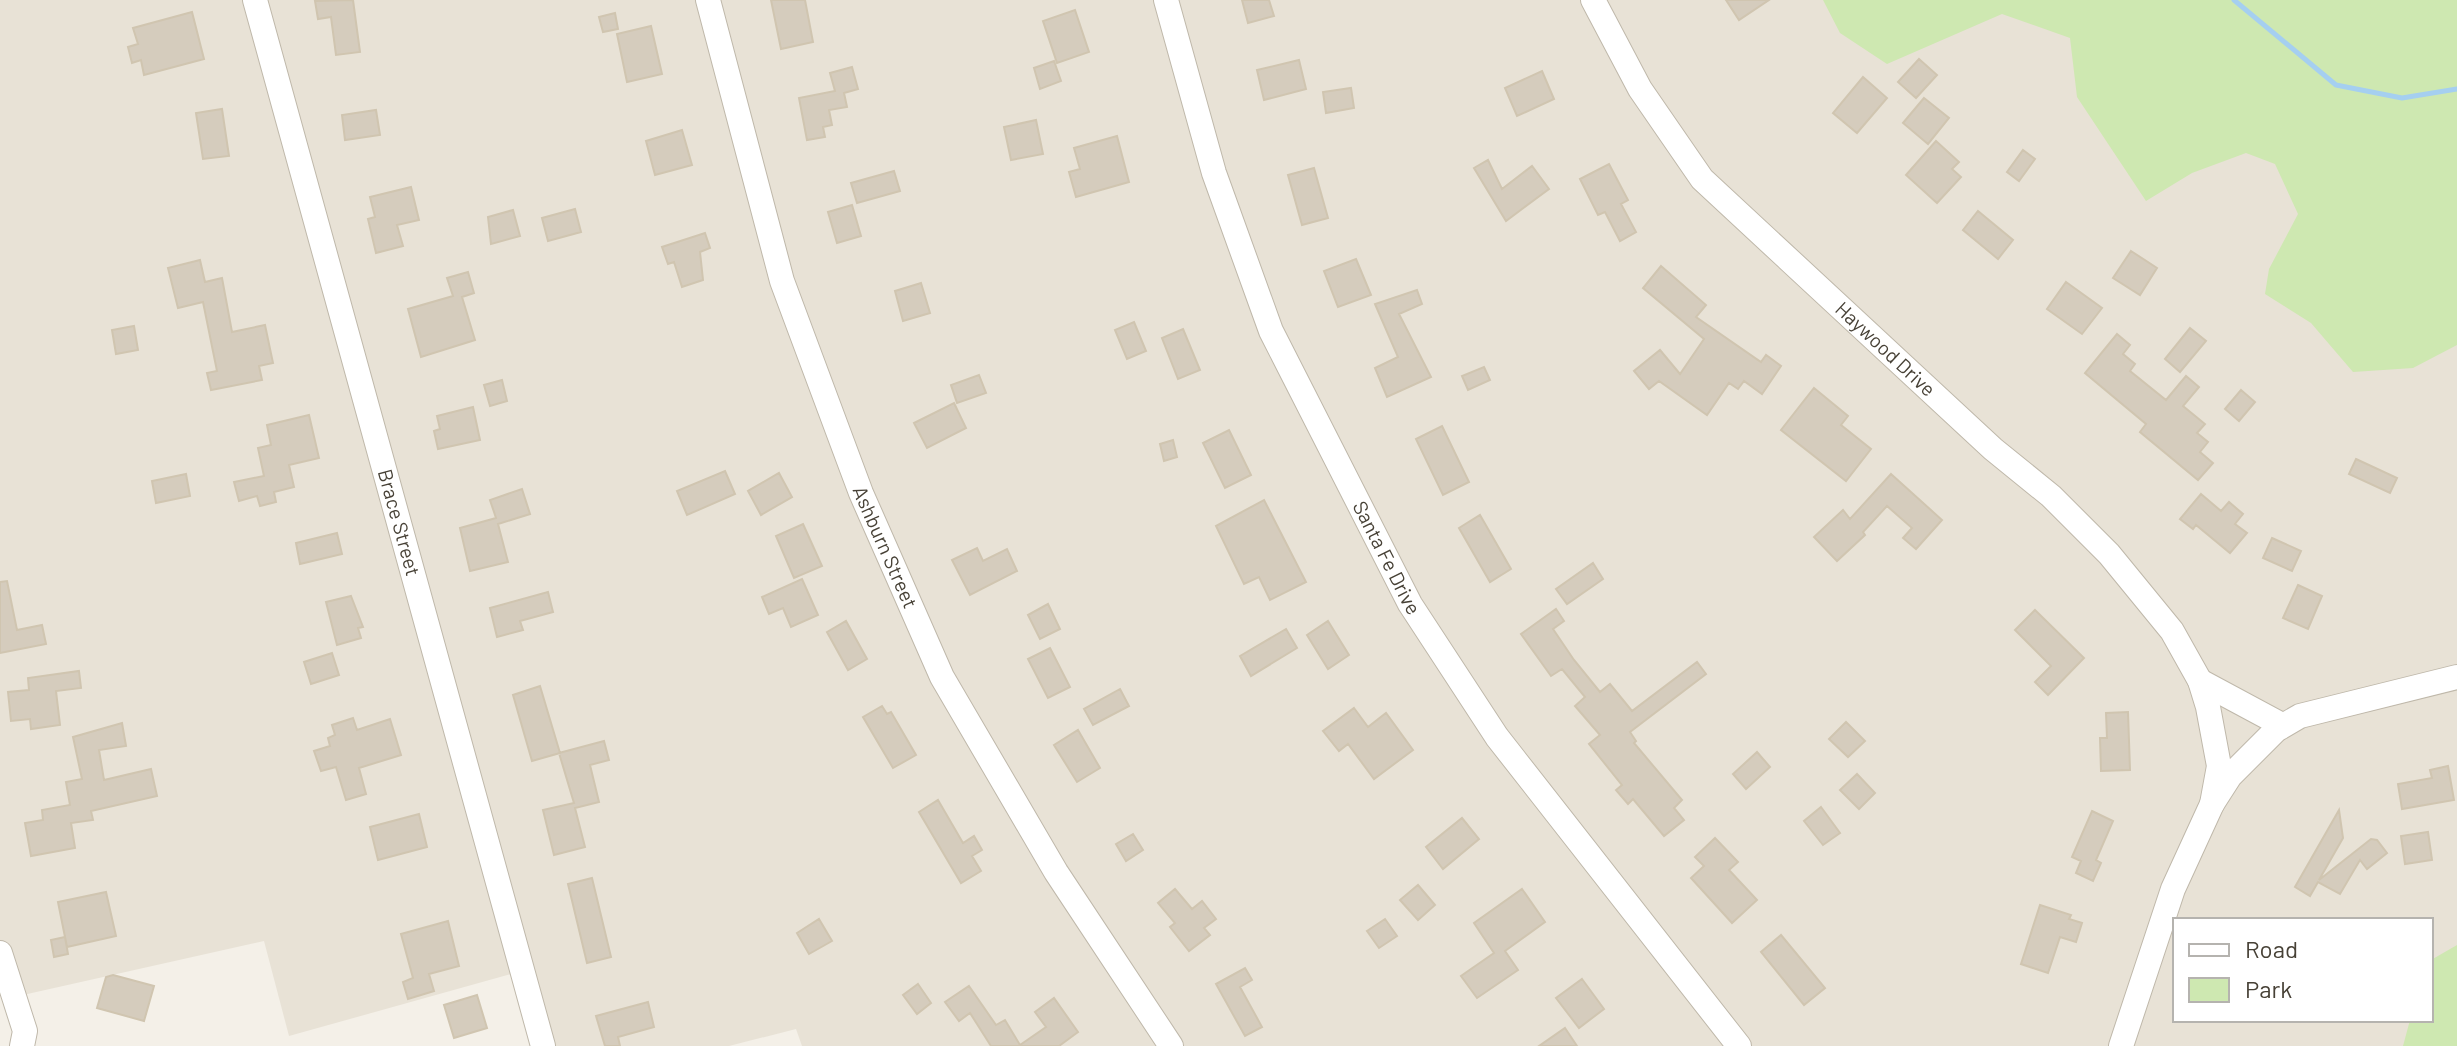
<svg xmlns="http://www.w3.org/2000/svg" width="2457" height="1046" font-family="Barlow,sans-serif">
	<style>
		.residential { fill: #e8e2d6; fill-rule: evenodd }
		.green { fill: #cee8b1 }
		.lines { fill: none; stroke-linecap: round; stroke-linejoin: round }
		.stream { stroke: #a5cff0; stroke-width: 5 }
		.building { fill: #d5ccbd; stroke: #d0c5b0; stroke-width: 2 }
		.minor-casing { stroke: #bfb8aa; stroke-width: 26 }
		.minor { stroke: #fff; stroke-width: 24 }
		.labels { text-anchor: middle; stroke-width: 6; stroke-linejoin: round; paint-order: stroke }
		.street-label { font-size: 20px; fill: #474136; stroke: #fff }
	</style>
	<rect width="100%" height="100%" fill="#f4f0e8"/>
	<path class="residential" d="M0,0H2074L2457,227V1046H802L796,1029L729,1046H543L522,971L289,1036L264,941L14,997L0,953ZM2175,920H2431V1020H2175Z"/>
	<path class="green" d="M1823,0H2457V345L2413,368L2353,372L2311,323L2265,294L2269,269L2298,214L2275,164L2246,153L2192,173L2146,201L2077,97L2070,38L2002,14L1887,64L1840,33Z
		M2457,945V1046H2403L2410,1020H2431V960Z"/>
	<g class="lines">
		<path class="stream" d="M2234,0L2336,85L2402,98L2457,89"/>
	</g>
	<path class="building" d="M353,0L360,52L336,55L331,17L318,19L315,1Z
		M771,0H805L813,42L781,49Z
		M1242,0H1269L1274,16L1248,23Z
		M1726,0H1769L1739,20Z
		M1075,10L1089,52L1057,63L1043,21Z
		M192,12L204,59L144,75L141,60L132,63L128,47L138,44L133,28Z
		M615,13L618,29L603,32L599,17Z
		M651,26L662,74L627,82L617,34Z
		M1919,59L1937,75L1916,98L1898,82Z
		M1299,60L1306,89L1264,100L1257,70Z
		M1054,61L1061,81L1040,89L1034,68Z
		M852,67L858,89L844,93L847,107L829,110L832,125L823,127L825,137L807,140L799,98L835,91L830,73Z
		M1542,71L1554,99L1517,116L1505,88Z
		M1863,77L1887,98L1857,133L1833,113Z
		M1351,88L1354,108L1326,113L1323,92Z
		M1924,98L1949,118L1928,144L1903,123Z
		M222,109L229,156L203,159L196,113Z
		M376,110L380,135L345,140L342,115Z
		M1036,120L1043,154L1011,160L1004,127Z
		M682,130L692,165L655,175L646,141Z
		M1117,136L1129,182L1076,197L1069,172L1080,169L1074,148Z
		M1936,141L1959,162L1952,169L1961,177L1937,203L1906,175Z
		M2023,150L2035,159L2019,181L2007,172Z
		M1488,160L1502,189L1532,166L1549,189L1506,221L1474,168Z
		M1609,164L1628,200L1621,204L1636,232L1620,241L1605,212L1598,215L1580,179Z
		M1314,168L1328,218L1302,225L1288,175Z
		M894,171L900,191L857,203L851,183Z
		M411,187L419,220L397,225L403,246L376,253L368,219L375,217L370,197Z
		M852,205L861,236L837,243L828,212Z
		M575,209L581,232L548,241L542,218Z
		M513,210L520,236L491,244L488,217Z
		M1978,211L2013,240L1998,259L1963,230Z
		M705,233L710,248L700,252L703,280L682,287L674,262L668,264L662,247Z
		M2131,251L2157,268L2140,295L2113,278Z
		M1356,259L1371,295L1338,307L1324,271Z
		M200,260L205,282L222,278L232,332L265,325L273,363L259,366L262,380L211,390L207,373L217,371L203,302L178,308L168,268Z
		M1661,266L1706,305L1696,317L1761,362L1766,355L1781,366L1762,394L1744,381L1738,389L1729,383L1707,415L1659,381L1649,389L1634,371L1660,350L1680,374L1704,339L1643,288Z
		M468,272L474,293L462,297L475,340L421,357L408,309L453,296L447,278Z
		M2066,282L2102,308L2082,334L2047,309Z
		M921,283L930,313L903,321L895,291Z
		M1417,290L1422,304L1399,314L1431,377L1387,397L1375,368L1398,357L1375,304Z
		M1134,322L1146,351L1127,359L1115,330Z
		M134,326L138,350L116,354L112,330Z
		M2190,328L2206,341L2180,372L2165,359Z
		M1183,329L1200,370L1178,379L1162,338Z
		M2117,334L2130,345L2123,354L2135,364L2130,371L2166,400L2186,376L2199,387L2183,406L2205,424L2197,433L2208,442L2200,452L2213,463L2198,480L2140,432L2146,424L2085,373Z
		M1484,367L1490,380L1468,390L1462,376Z
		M979,375L986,393L957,403L951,385Z
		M502,380L507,401L490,406L484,385Z
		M1814,388L1848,416L1841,425L1871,449L1846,481L1781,430Z
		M2241,390L2255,402L2239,421L2225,409Z
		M954,403L966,428L927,448L914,423Z
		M473,407L480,440L438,449L434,431L440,429L437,416Z
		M309,415L319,458L289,465L294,487L274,492L276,502L260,506L257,496L239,501L234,482L264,476L258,448L271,445L267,425Z
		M1442,426L1469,482L1443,495L1416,439Z
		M1229,430L1251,475L1225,488L1203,443Z
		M1173,440L1177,457L1164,461L1160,444Z
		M2356,459L2397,478L2390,493L2349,474Z
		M725,471L735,494L687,515L677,491Z
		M779,473L792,497L761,515L748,491Z
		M186,474L190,496L156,503L152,481Z
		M1891,474L1942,520L1916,549L1903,538L1912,528L1887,506L1863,532L1865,535L1837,561L1814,537L1843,510L1850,519Z
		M522,489L530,514L498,524L508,562L470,571L460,528L496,518L490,500Z
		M2201,494L2221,511L2229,502L2243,514L2235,524L2247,533L2230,553L2196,525L2193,529L2180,519Z
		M1264,500L1306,582L1270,600L1259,577L1244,584L1216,526Z
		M1480,515L1511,569L1490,582L1459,528Z
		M803,524L822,566L794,578L776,536Z
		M337,533L342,554L300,564L296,543Z
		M2272,538L2301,551L2292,571L2263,558Z
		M977,548L983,561L1007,549L1017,571L970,595L952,560Z
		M1593,563L1603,579L1567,604L1556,589Z
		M802,579L818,615L791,627L783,608L769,614L762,597Z
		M7,581L17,630L42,625L46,644L0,653V582Z
		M2298,585L2322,596L2308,629L2283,618Z
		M548,592L553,612L520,621L523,630L497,637L490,608Z
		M351,596L363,627L358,628L361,638L337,645L326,602Z
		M1048,604L1060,629L1040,639L1028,615Z
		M1556,609L1564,621L1553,629L1574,660L1600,692L1610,684L1632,711L1697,662L1706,674L1630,732L1636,741L1634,743L1682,800L1674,808L1684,820L1664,836L1633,799L1628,804L1616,790L1622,785L1589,744L1600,735L1575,706L1585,697L1562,669L1551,676L1521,634Z
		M2035,610L2084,658L2048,695L2035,682L2051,666L2015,630Z
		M846,621L867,659L848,670L827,632Z
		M1328,621L1349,655L1328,669L1307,635Z
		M1286,629L1297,648L1251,676L1240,656Z
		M1050,648L1070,687L1048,698L1028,659Z
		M332,653L339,675L311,684L304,662Z
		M79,671L81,688L56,691L60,725L31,729L30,719L11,721L8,692L29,690L28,678Z
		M540,686L560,753L532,761L513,695Z
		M1120,689L1129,706L1093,725L1084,709Z
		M882,706L887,714L891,712L916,755L893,768L863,717Z
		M1354,708L1368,727L1386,713L1413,750L1374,779L1348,744L1339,751L1323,731Z
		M2128,712L2130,770L2101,771L2100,738H2107L2106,713Z
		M353,718L357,730L390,719L401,755L359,768L366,794L346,800L336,767L321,771L314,751L330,746L328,738L335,735L332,725Z
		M1846,722L1865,741L1848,757L1829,739Z
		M122,723L126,746L99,750L104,780L151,769L157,796L91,811L93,820L71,823L75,848L31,856L25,823L43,820L42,810L70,805L66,782L82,779L73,737Z
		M1078,730L1100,768L1077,782L1054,745Z
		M604,741L609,760L590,765L599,802L575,808L585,847L554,855L543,810L574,803L559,753Z
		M1757,752L1770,767L1746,789L1733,774Z
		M2448,766L2454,800L2402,809L2398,784L2432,778L2430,770Z
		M1857,774L1875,793L1859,809L1840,790Z
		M938,800L963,843L974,836L982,850L972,856L981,871L961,883L919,812Z
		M1821,807L1840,833L1823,845L1804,821Z
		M2339,810L2343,838L2319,880L2371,839L2377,840L2387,853L2367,869L2360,860L2340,894L2318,882L2310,896L2295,887Z
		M2092,811L2113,821L2096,860L2101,863L2093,881L2076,873L2081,861L2072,857Z
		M419,814L427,847L378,860L370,827Z
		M1462,818L1479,839L1443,869L1426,847Z
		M2428,832L2432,860L2405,864L2401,836Z
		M1133,834L1143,850L1126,861L1116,844Z
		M1715,838L1738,862L1729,870L1757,900L1732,923L1691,878L1704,866L1695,857Z
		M592,878L611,957L587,963L568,884Z
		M1418,885L1435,905L1418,920L1400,900Z
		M1175,889L1192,909L1202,901L1216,919L1204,928L1210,935L1189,951L1170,927L1175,923L1158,903Z
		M1522,889L1545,922L1505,951L1518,970L1477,998L1461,976L1494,953L1474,923Z
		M106,892L116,936L67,947L58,902Z
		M2040,905L2071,915L2069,919L2082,923L2076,942L2060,937L2048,973L2021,964Z
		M819,919L832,941L809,954L797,933Z
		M1385,919L1397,936L1379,948L1367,931Z
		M448,921L459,966L429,974L434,991L408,999L403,982L413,978L401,934Z
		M1781,935L1825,988L1804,1005L1761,952Z
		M65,937L68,954L54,957L51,940Z
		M1245,968L1252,980L1240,987L1262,1027L1245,1036L1216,984Z
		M113,975L154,986L144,1021L97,1008L106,977Z
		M1582,979L1604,1009L1579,1028L1556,998Z
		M918,984L931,1003L917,1014L903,995Z
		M969,986L996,1025L1005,1020L1020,1045L1046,1027L1035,1012L1054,998L1078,1032L1059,1046H991L970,1013L959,1021L945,1002Z
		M477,995L487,1028L454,1038L444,1005Z
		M648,1002L654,1027L618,1037L620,1046H605L596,1016Z
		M1565,1028L1577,1046H1539Z"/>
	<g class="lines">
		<defs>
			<g id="minor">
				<path id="s1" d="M255,0L543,1046"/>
				<path id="s2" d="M708,0L782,281L861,493L895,570L942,677L1056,872L1171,1046"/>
				<path id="s3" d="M1166,0L1214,173L1271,331L1410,604L1497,737L1739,1046"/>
				<path id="s4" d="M1593,0L1640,89L1702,179L1993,449L2051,496L2109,554L2172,631L2200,681L2208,707L2219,766L2212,804"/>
				<path d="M2200,681L2282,725"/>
				<path d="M0,953L25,1031L22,1046"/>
				<path d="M2121,1046L2173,889L2212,804L2230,776L2276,730L2300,716L2457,677"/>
			</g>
		</defs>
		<use href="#minor" class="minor-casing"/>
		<use href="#minor" class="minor"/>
	</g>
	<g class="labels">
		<g class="street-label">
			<text dy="7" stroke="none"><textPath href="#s4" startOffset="460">Haywood Drive</textPath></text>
			<text dy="7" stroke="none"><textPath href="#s1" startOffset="542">Brace Street</textPath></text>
			<text dy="7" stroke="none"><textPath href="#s2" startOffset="576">Ashburn Street</textPath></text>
			<text dy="7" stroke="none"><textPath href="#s3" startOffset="602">Santa Fe Drive</textPath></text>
		</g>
	</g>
	<rect x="2173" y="918" width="260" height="104" fill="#ffffff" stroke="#b5b3af" stroke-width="2"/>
	<rect x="2189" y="944" width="40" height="12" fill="#ffffff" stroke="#b5b3af" stroke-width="2"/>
	<text x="2245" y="958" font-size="24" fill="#474136">Road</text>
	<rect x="2189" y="978" width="40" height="24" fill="#cee8b1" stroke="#b5b3af" stroke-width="2"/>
	<text x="2245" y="998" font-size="24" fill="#474136">Park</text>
</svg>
